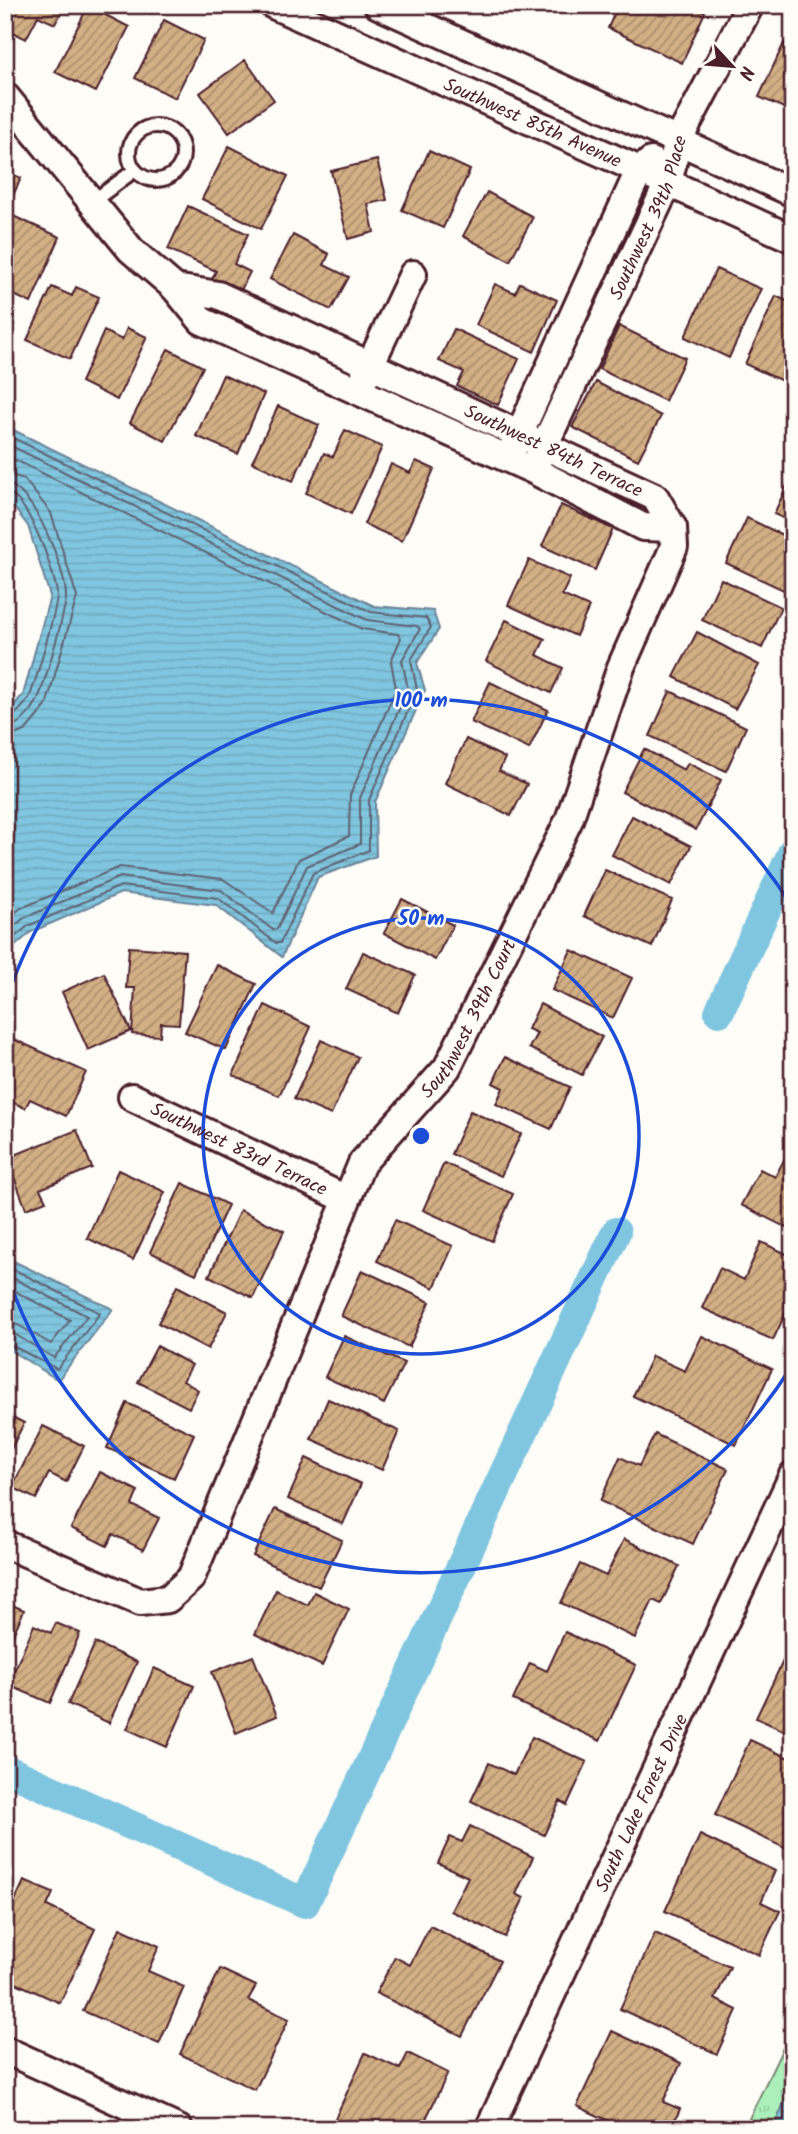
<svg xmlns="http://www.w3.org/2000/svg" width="798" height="2134" font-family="Kalam,sans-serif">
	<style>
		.grass { fill: url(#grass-tufts); stroke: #7a8873; stroke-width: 2 }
		.water { fill: url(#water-rules); stroke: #6a8398; stroke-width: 2 }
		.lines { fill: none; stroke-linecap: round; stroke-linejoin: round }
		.shore { stroke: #606273; stroke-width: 2 }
		.canal { stroke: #80c6e0; stroke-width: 30 }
		.building { fill: url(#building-hatch); stroke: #4a1f2b; stroke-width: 2 }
		.lane-casing { stroke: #4a1f2b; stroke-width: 18 }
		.street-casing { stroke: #4a1f2b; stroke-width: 32 }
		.lane { stroke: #fdfcf7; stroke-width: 12 }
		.street { stroke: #fdfcf7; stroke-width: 26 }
		.ring { fill: none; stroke: #1d4ed8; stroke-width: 3.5 }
		.labels { text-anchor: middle; stroke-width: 5; stroke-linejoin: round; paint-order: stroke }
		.street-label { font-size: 19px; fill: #4a1f2b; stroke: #fdfcf7 }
		.centre { fill: #1d4ed8; stroke: #fdfcf7; stroke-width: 3.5 }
		.ring-label { font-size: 21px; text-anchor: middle; font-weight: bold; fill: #1d4ed8; stroke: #fdfcf7; stroke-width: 5; stroke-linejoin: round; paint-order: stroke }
	</style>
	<defs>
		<pattern id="grass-tufts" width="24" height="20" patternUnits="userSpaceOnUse" patternTransform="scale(1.75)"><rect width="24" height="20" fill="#abf0bb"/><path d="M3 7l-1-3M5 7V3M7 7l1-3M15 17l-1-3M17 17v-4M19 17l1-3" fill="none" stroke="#95cda1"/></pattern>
		<pattern id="water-rules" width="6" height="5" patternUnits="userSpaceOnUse" patternTransform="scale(1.75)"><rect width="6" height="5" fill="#80c6e0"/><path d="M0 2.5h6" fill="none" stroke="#70aac0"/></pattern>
		<pattern id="building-hatch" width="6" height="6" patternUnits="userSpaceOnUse" patternTransform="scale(1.75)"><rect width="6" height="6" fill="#d3af85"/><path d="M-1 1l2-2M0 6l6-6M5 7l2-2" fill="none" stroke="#ad8e6d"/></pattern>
	</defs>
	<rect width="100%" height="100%" fill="#fdfcf7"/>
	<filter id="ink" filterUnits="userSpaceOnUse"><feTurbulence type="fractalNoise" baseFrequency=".0143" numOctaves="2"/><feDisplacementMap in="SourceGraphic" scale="14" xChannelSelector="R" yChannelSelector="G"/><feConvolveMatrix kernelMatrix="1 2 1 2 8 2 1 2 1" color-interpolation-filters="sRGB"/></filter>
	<g filter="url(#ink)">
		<path class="grass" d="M793,2027V2129H744Z"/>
		<path class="water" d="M5,426L374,606L433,611L439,629L417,663L425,690L375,802L376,856L318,877L282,957L216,905L121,893L31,932L5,955V715L23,695L50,596L28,526L5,496Z
			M5,1257L113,1309L58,1380L5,1347Z
			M793,2082V2129H773Z"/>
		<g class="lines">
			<path class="shore" d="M5,434L371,612L426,618L431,627L411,660L417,690L369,800V850L313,873L280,943H276L218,898L121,886L28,926L5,945
				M5,443L367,620L417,626L420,629L402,660L408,689L360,798V844L307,866L277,929L273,930L221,890L120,877L24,918L5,934
				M5,455L362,629L398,634L401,638L391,661L396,689L350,795L349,836L299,859L273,913L223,879L120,867L21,908L5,920
				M5,473L24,479L51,513L77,597L46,706L25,731L5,738
				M5,484C33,485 67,573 66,597C65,612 44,687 37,701C31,713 18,727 5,728
				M5,492C28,495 55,573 57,594C58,604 34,688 29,698C24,706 14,718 5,719
				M5,1265L100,1313L57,1369L5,1342
				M5,1274L87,1316L54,1358L16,1335L5,1333
				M5,1286L70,1320L51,1344L18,1325L5,1322"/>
			<path class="canal" d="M719,1012L793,851
				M5,1769L305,1903L616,1232"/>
		</g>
		<path class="building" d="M15,5H65L55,24L38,16L26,39L5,28Z
			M618,5H690L705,12L682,63L608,28Z
			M88,6L129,27L96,92L55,72Z
			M164,20L204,40L175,98L135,78Z
			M784,43L793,47V112L759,97Z
			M245,60L274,100L229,133L200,93Z
			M229,146L288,176L261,229L202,199Z
			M429,151L470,170L443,228L402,210Z
			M377,160L387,200L368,204L374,232L348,239L331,171Z
			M5,171L21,178L5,213Z
			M487,192L533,217L510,261L463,236Z
			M188,206L248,234L234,264L250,272L239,294L211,281L216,271L168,249Z
			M13,216L60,237L31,303L5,291V234Z
			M293,235L329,254L324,265L349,277L331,310L270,279Z
			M716,269L761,289L729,358L685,337Z
			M520,283L557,300L534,352L476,325L495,284L515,293Z
			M52,287L72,296L76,287L99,297L70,359L27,340Z
			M776,296L793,304L791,385L745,364Z
			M619,326L685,358L665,401L599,369Z
			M127,328L147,337L117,400L81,382L104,331L122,340Z
			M454,329L519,359L498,405L457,386L464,372L439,361Z
			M168,349L203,367L165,441L130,423Z
			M223,375L264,394L238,454L196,436Z
			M596,382L661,416L638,460L572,427Z
			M278,406L319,425L293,481L252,462Z
			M345,430L382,447L351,514L306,493L324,453L333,457Z
			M416,461L434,469L402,541L364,524L391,464L410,473Z
			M793,472V523L774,514Z
			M561,505L613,529L595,570L542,546Z
			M747,518L793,540V587L790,593L726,563Z
			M529,560L570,578L562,595L589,607L576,636L508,605Z
			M721,579L781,607L762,648L702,620Z
			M506,620L545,639L537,655L563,668L551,693L486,661Z
			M697,632L759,665L735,709L674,677Z
			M490,682L548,710L529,749L471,722Z
			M670,691L746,727L726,771L650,736Z
			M466,739L505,758L499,771L527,784L511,816L445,783Z
			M644,749L684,770L688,763L721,780L696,830L622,792Z
			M632,816L691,846L671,885L612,855Z
			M605,870L672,900L652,947L584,916Z
			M402,899L453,925L435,960L384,933Z
			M129,947L185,951L179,1024L161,1023L160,1036L132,1034L135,988H126Z
			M571,950L632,978L613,1018L552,990Z
			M363,952L415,975L398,1013L346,989Z
			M217,965L256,984L226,1050L185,1032Z
			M104,973L131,1031L88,1050L62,992Z
			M540,1004L602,1037L582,1075L529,1048L537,1033L528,1029Z
			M265,1005L311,1027L279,1096L233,1075Z
			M11,1038L86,1072L66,1116L30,1099L25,1108L5,1099V1052Z
			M321,1040L358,1057L331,1115L294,1099Z
			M505,1057L570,1087L551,1129L496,1104L503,1088L493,1083Z
			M470,1111L521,1134L501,1176L451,1154Z
			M77,1130L92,1168L40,1189L46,1201L26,1209L7,1158Z
			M793,1143V1231L741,1205L760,1169L775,1177Z
			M444,1163L513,1194L492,1241L423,1210Z
			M118,1170L165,1192L133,1260L87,1238Z
			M182,1183L228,1205L196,1274L150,1252Z
			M240,1210L284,1231L253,1298L209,1276Z
			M395,1220L453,1246L434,1288L377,1261Z
			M761,1242L793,1257V1305L790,1304L773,1340L702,1308L720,1268L744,1280Z
			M362,1270L430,1302L409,1347L341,1316Z
			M177,1286L227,1312L208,1349L158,1323Z
			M344,1336L404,1363L384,1404L325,1377Z
			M702,1336L772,1369L736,1445L633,1396L652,1356L685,1371Z
			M157,1346L192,1365L183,1381L198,1390L189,1408L138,1382Z
			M328,1399L399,1431L382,1470L311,1439Z
			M127,1403L194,1434L174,1478L107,1448Z
			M5,1413L24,1423L5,1461Z
			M43,1426L84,1446L66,1482L49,1473L36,1499L12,1487Z
			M655,1434L728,1469L693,1544L600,1501L620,1457L639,1466Z
			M306,1458L361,1484L343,1524L288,1499Z
			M100,1472L138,1491L132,1505L159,1518L143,1550L113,1534L107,1546L71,1528Z
			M275,1509L342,1540L319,1587L253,1556Z
			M624,1539L679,1566L661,1604L653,1600L635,1638L561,1603L580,1564L606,1576Z
			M276,1590L308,1605L314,1592L349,1609L322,1666L255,1634Z
			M5,1602L24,1610L5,1653Z
			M56,1623L80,1633L50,1703L8,1685L34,1625L51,1633Z
			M565,1632L636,1665L600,1741L513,1700L530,1663L547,1671Z
			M792,1642H793V1735L756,1718Z
			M95,1643L137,1662L109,1723L68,1704Z
			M253,1656L277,1716L236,1733L212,1672Z
			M154,1668L194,1686L167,1747L127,1729Z
			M532,1737L587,1762L567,1805L560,1801L544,1835L471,1801L489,1763L514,1775Z
			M750,1740L793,1760V1852L715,1815Z
			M470,1826L533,1857L516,1894L524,1898L505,1937L451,1911L468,1877L438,1863L450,1837L462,1842Z
			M700,1835L775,1871L761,1902L780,1911L759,1955L665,1911Z
			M24,1881L53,1893L47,1906L95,1929L60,2003L5,1978V1922Z
			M430,1926L500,1961L462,2036L376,1993L395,1957L410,1965Z
			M120,1928L159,1946L148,1971L184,1987L159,2044L83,2011Z
			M655,1933L730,1967L715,1999L737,2010L717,2054L620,2009Z
			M220,1969L256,1986L248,2000L289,2019L255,2090L180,2054Z
			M612,2031L681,2063L663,2102L680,2109L671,2129H626L577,2106Z
			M365,2053L400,2069L408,2053L448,2073L421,2129H345L333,2123Z"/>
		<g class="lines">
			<defs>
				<path id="lane" d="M129 153a27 27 0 1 1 54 0a27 27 0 1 1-54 0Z
					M92,202L135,170"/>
				<g id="street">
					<path id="s1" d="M273,5L793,239"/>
					<path d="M378,5L793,193"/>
					<path d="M5,96L131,250L175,288L202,321L533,470L643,527L673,528"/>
					<path d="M363,380L413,274"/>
					<path d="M512,450L639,171L651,161"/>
					<path id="s2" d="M538,459L668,183L678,141L750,5"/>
					<path id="s3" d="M132,1097L346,1199"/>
					<path id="s4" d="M5,1544L140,1602L168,1599L191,1578L362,1163L447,1068L569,820L621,667L674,547L673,528L655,497L218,295L175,288"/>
					<path d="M5,2050L179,2129"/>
					<path id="s5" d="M489,2129L793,1475"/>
				</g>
			</defs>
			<use href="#lane" class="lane-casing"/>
			<use href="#street" class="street-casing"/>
			<use href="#lane" class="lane"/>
			<use href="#street" class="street"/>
		</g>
	</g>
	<g class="ring">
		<circle cx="421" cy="1136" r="218"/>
		<path d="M791 1367A436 436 0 0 1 6 1271M6 1001A436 436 0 0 1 791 905"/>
	</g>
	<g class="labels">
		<g class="street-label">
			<text dy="7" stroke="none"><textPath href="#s1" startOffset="285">Southwest 85th Avenue</textPath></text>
			<text dy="7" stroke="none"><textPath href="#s2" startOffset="266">Southwest 39th Place</textPath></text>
			<text transform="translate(554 450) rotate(25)" y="7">Southwest 84th Terrace</text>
			<text dy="7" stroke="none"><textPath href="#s4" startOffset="836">Southwest 39th Court</textPath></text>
			<text dy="7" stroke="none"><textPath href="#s3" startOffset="119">Southwest 83rd Terrace</textPath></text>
			<text dy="7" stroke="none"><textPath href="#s5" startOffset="360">South Lake Forest Drive</textPath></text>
		</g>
	</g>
	<circle cx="421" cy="1136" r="10" class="centre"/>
	<g class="ring-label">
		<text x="421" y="707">100 m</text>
		<text x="421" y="925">50 m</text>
	</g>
	<rect width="798" height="2134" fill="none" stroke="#fdfcf7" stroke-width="28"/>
	<rect x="14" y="14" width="770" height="2106" fill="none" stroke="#4a1f2b" stroke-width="2.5" filter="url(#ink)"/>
	<g transform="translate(732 66) rotate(116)" stroke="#fdfcf7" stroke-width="5" paint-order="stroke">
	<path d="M0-5L12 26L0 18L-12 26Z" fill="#4a1f2b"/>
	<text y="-10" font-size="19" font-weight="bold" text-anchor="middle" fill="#4a1f2b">N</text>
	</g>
</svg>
